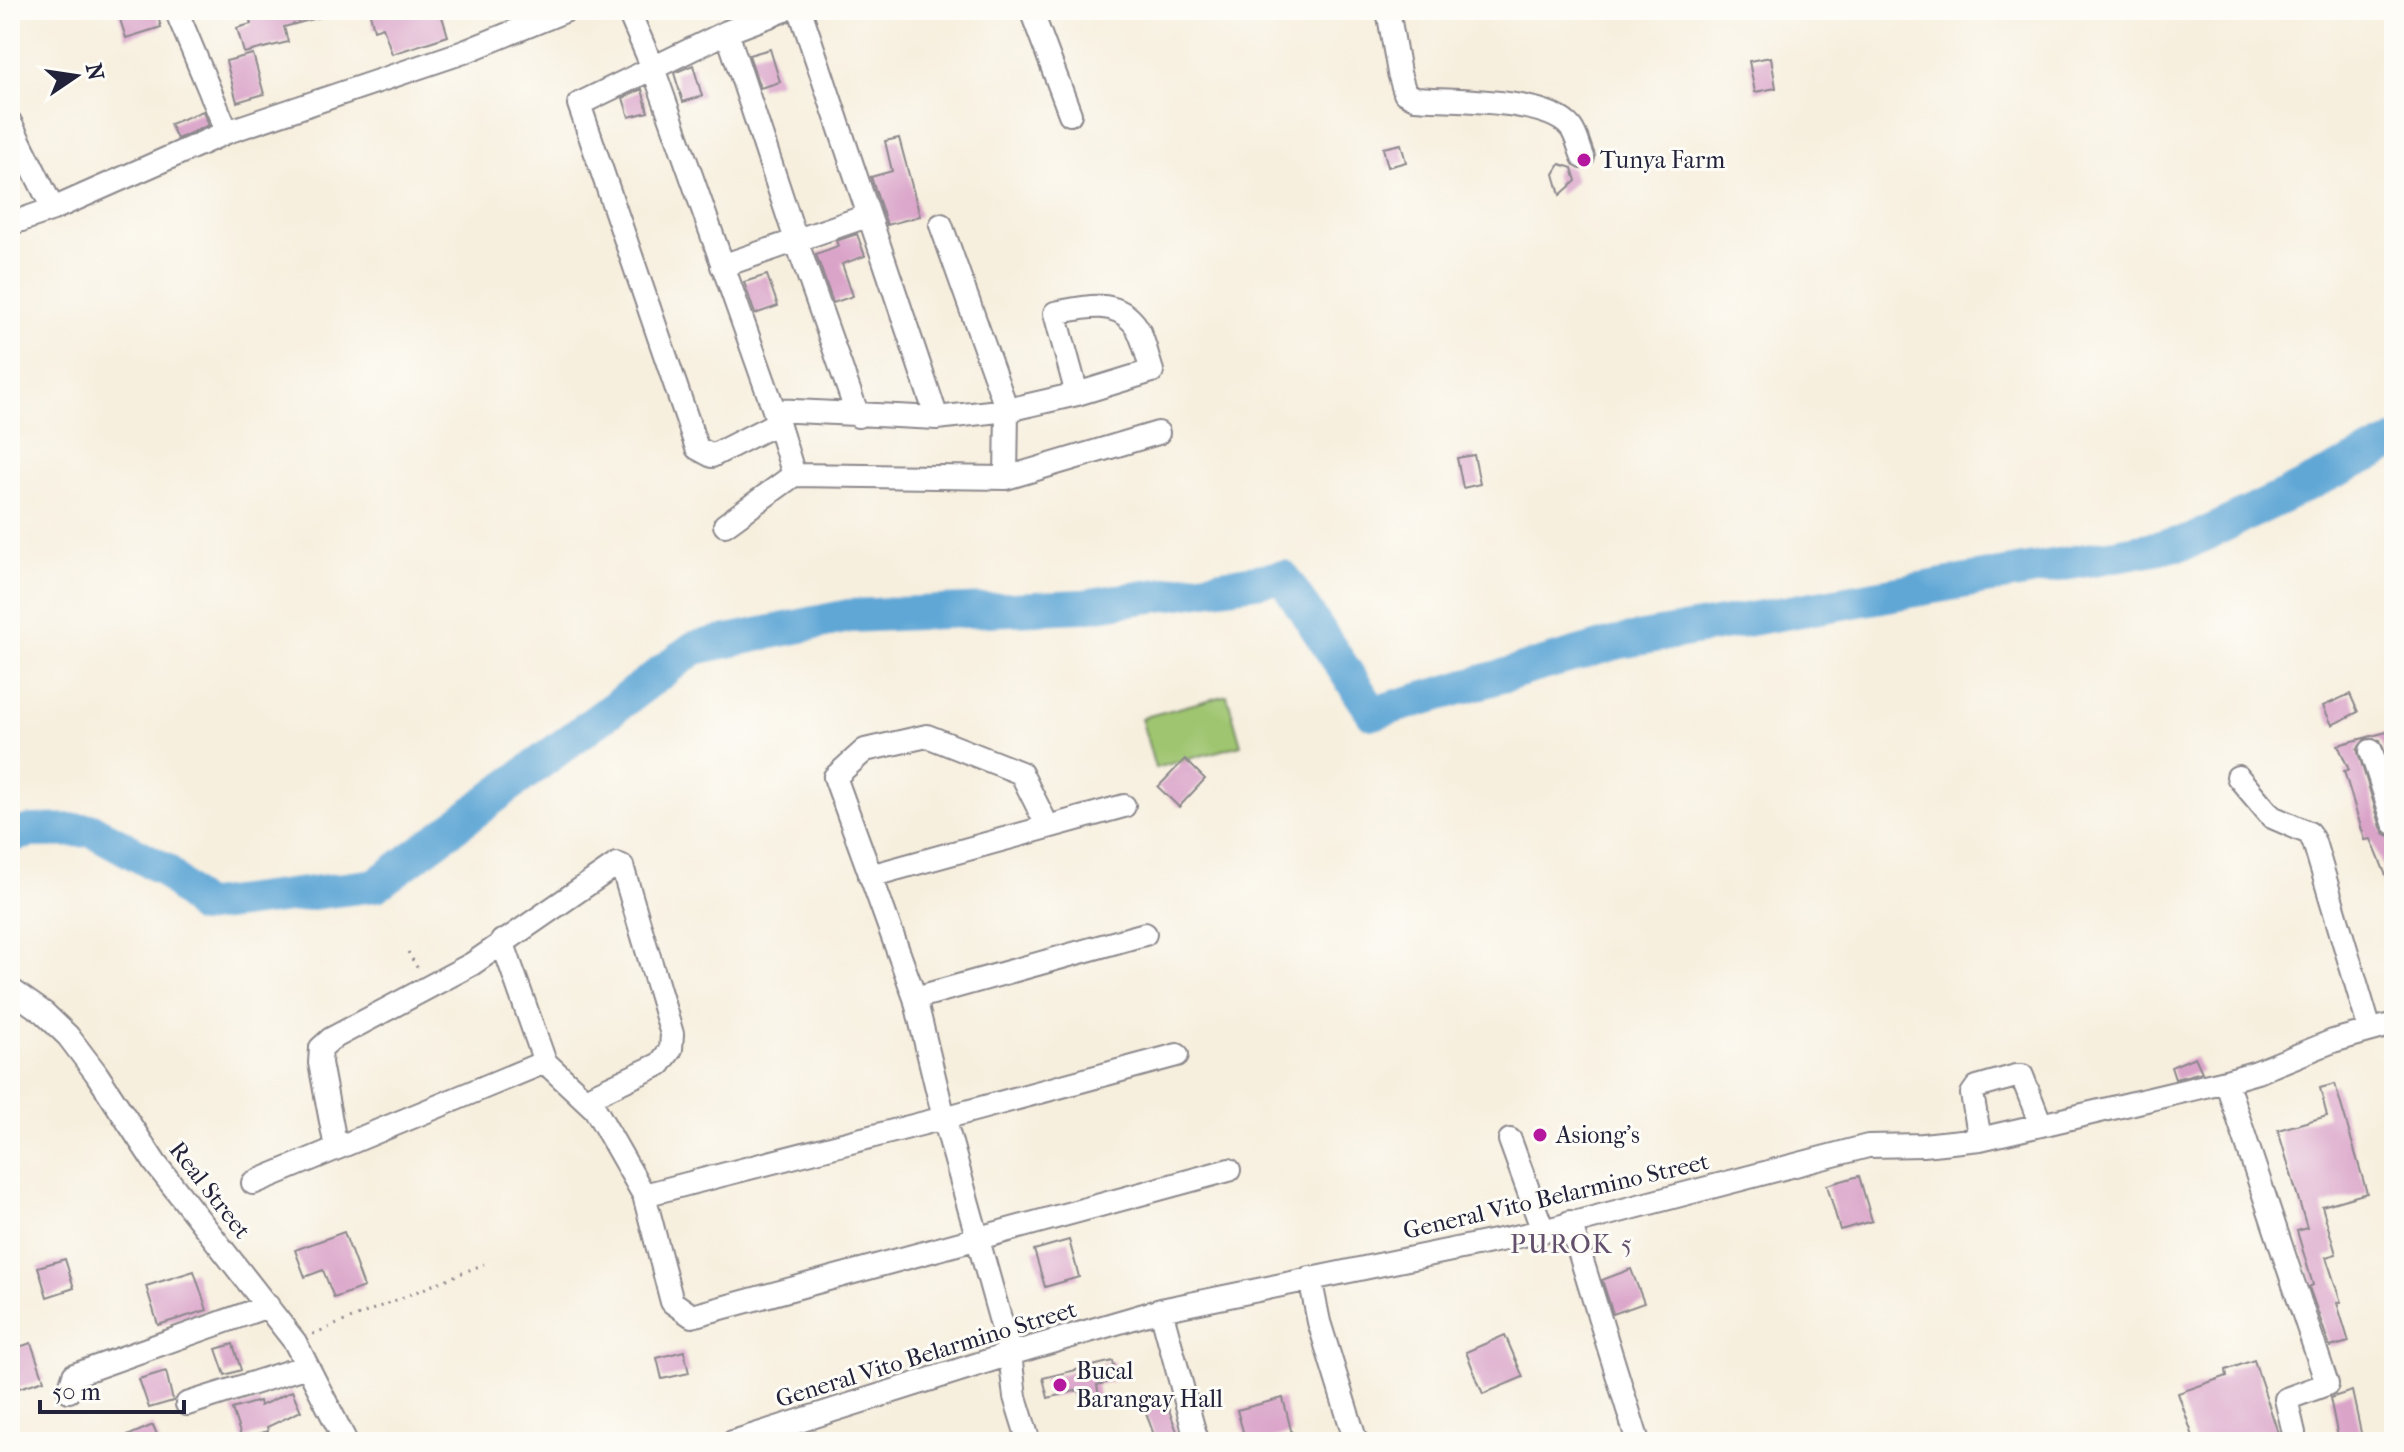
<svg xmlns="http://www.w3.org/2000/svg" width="2404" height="1452" font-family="'IM FELL French Canon',serif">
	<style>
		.green { fill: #9fc570; stroke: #607456; stroke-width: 2 }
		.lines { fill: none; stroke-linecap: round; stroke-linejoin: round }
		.river { stroke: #60a7d6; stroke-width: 34 }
		.building { fill: #daa4c9 }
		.minor-casing { stroke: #8c888c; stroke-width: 26 }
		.path { stroke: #8c888c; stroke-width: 3; stroke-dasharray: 2 6; stroke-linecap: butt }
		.minor { stroke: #fff; stroke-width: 22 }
		.poi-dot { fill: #b5179e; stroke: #fdfcf7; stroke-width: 3 }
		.labels { text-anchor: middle; stroke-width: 6; stroke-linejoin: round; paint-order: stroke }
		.poi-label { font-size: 24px; fill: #22223b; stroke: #fdfcf7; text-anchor: start }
		.street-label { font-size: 24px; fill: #22223b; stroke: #fdfcf7 }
		.neighbourhood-label { font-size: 26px; letter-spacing: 2px; fill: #62506d; stroke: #fdfcf7 }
	</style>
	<rect width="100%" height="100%" fill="#fdfcf7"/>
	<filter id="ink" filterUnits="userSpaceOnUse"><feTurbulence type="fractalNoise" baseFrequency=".0125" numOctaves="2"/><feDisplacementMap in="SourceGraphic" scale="16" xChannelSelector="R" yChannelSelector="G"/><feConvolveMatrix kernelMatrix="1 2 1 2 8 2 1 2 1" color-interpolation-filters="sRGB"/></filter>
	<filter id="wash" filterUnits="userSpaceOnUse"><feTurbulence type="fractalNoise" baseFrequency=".006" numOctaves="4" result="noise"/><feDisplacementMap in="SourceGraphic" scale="32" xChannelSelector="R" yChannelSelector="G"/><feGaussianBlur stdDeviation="1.8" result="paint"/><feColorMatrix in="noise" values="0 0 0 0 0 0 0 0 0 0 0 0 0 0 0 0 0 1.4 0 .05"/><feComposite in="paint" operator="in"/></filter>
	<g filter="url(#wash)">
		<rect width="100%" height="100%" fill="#f7efde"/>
		<path class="green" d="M1227,695L1241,745L1155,768L1141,718Z"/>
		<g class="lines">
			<path class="river" d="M10,836L31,831L92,830L165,870L201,907L376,885L694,648L849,616L1083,606L1283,577L1373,713L1620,642L2189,542L2394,443"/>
		</g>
		<g id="blocks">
			<path class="building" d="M117,10H156L161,27L126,38Z
				M247,10H327L328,15L284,27L288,42L244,53L237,28L251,24Z
				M369,10H440L448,36L392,54L383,27L374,30Z
				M770,49L780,82L760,88L749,55Z
				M253,54L264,94L237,102L226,61Z
				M1771,57L1776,88L1755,92L1749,61Z
				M693,65L702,96L683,102L674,73Z
				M642,89L648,112L629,117L623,98Z
				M203,111L209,125L177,139L170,124Z
				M899,138L920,216L887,225L871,177L892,171L885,141Z
				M1401,144L1406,162L1388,167L1383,148Z
				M1560,164L1572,168L1576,181L1560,195L1554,174Z
				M857,234L865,256L842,264L853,296L833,303L816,254L838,246L836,241Z
				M767,275L778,306L755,314L744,282Z
				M1474,455L1480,484L1463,488L1457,458Z
				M2350,694L2358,712L2332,725L2323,706Z
				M2394,730V777L2380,740L2366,738L2357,749L2381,827L2385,834L2394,838V895L2371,839L2365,840L2344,771L2349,770L2338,745Z
				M1185,759L1205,779L1179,807L1158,787Z
				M2195,1057L2202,1072L2175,1079L2171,1067Z
				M2335,1084L2367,1193L2322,1206L2336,1254L2326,1257L2341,1302L2337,1303L2349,1342L2330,1347L2309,1287L2313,1285L2297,1231L2307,1228L2278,1130L2327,1116L2320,1088Z
				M1859,1176L1872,1221L1840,1230L1827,1185Z
				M344,1232L364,1287L334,1298L323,1270L305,1277L295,1250Z
				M1069,1240L1079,1277L1045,1287L1034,1250Z
				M65,1259L74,1288L47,1297L38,1267Z
				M1631,1269L1644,1303L1613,1314L1602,1280Z
				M194,1271L207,1310L158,1325L146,1286Z
				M1505,1335L1523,1377L1483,1394L1466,1352Z
				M31,1343L44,1380L10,1391V1350Z
				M233,1344L241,1370L225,1375L216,1349Z
				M684,1351L689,1373L662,1379L657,1358Z
				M2254,1360L2281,1442H2195L2178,1393L2227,1376L2226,1370Z
				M1113,1361L1117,1380L1097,1385L1099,1396L1082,1400L1079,1390L1048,1398L1043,1378Z
				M166,1371L173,1401L149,1408L139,1379Z
				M292,1391L301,1411L267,1427L268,1431L242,1439L232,1409L259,1401L260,1406Z
				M2352,1391L2363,1442H2339L2330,1398Z
				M1164,1397L1181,1442H1164L1163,1435L1155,1438L1144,1407Z
				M1283,1398L1292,1434L1261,1442H1246L1237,1410Z
				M153,1425L160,1442H113Z"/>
		</g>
	</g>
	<g filter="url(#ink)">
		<use href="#blocks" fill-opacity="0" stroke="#8c888c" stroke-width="2"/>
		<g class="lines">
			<defs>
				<path id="minor" d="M176,10L227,132
					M628,10L653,68L774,410L794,475
					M1031,10L1070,114
					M1388,10L1399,73L1405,93L1415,98C1452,101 1548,98 1571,128C1577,136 1579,148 1583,157
					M727,32L796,240L858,416
					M10,122L53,209
					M10,224L53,209L227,132L464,52L567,10
					M941,225L1007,410L1006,478
					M722,266L867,216
					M774,410L937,418L800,10
					M937,418L1007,410L1077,394L1152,371C1147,357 1143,333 1133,322C1113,298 1081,308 1055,313L1077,394
					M777,423L712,456L697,448L579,104L727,32L785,10
					M725,525L794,475L1006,478L1158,433
					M2371,751L2394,823
					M2238,777L2272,817L2309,833L2314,842L2370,1030
					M870,876L1124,806
					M502,941L545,1062L595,1109L644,1195L672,1302L692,1316L1229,1170
					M10,989L44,1013L68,1036L96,1073L155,1163L295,1342L346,1442
					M915,998L1145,934
					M2226,1081L2327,1384L2286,1399L2294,1433
					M1980,1139L1972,1094L1977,1087L2016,1076H2022L2041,1125
					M1510,1140L1543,1231
					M336,1148L320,1063L321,1048L331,1039L472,964L617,864L622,866L672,1034L671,1049L660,1064L585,1099
					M253,1183L545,1062
					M644,1195L944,1118L1177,1055
					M1570,1222L1638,1442
					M1310,1278L1319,1322L1356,1442
					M1161,1310L1197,1442
					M69,1391L74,1375L268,1306
					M187,1404L307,1366
					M733,1442L1010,1354L1161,1310L1543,1231L1868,1146L1923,1145L1980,1139L2041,1125L2226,1081L2257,1072L2333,1041L2394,1024
					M1029,1442L1015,1397L1010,1354L944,1118L915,998L835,777L865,750L927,736L1021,773L1048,827"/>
			</defs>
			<use href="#minor" class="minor-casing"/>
			<path class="path" d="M408,952L418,969
				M313,1334L484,1264"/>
			<use href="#minor" class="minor"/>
		</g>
	</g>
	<g class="poi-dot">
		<circle cx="1584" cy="160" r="8"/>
		<circle cx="1540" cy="1135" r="8"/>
		<circle cx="1060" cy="1385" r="8"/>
	</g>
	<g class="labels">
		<g class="poi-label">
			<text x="1600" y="168">Tunya Farm</text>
			<text x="1556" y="1143">Asiong's</text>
			<text x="1076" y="1379">Bucal<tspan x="1076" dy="28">Barangay Hall</tspan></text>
		</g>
		<g class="street-label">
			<text transform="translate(210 1190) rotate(52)" y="8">Real Street</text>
			<text transform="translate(1556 1196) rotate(-13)" y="8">General Vito Belarmino Street</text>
			<text transform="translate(926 1354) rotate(-17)" y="8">General Vito Belarmino Street</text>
		</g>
		<g class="neighbourhood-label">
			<text x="1572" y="1253">PUROK 5</text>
		</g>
	</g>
	<rect width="2404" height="1452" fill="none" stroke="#fdfcf7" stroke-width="40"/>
	<g transform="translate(76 76) rotate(77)" stroke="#fdfcf7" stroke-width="6" paint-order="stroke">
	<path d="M0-6L14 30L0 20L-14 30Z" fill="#22223b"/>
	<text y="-12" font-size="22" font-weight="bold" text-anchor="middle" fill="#22223b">N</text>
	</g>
	<path d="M40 1400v12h144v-12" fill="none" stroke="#22223b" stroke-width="4"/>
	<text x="52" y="1400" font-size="24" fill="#22223b" stroke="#fdfcf7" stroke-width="6" paint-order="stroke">50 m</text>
</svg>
